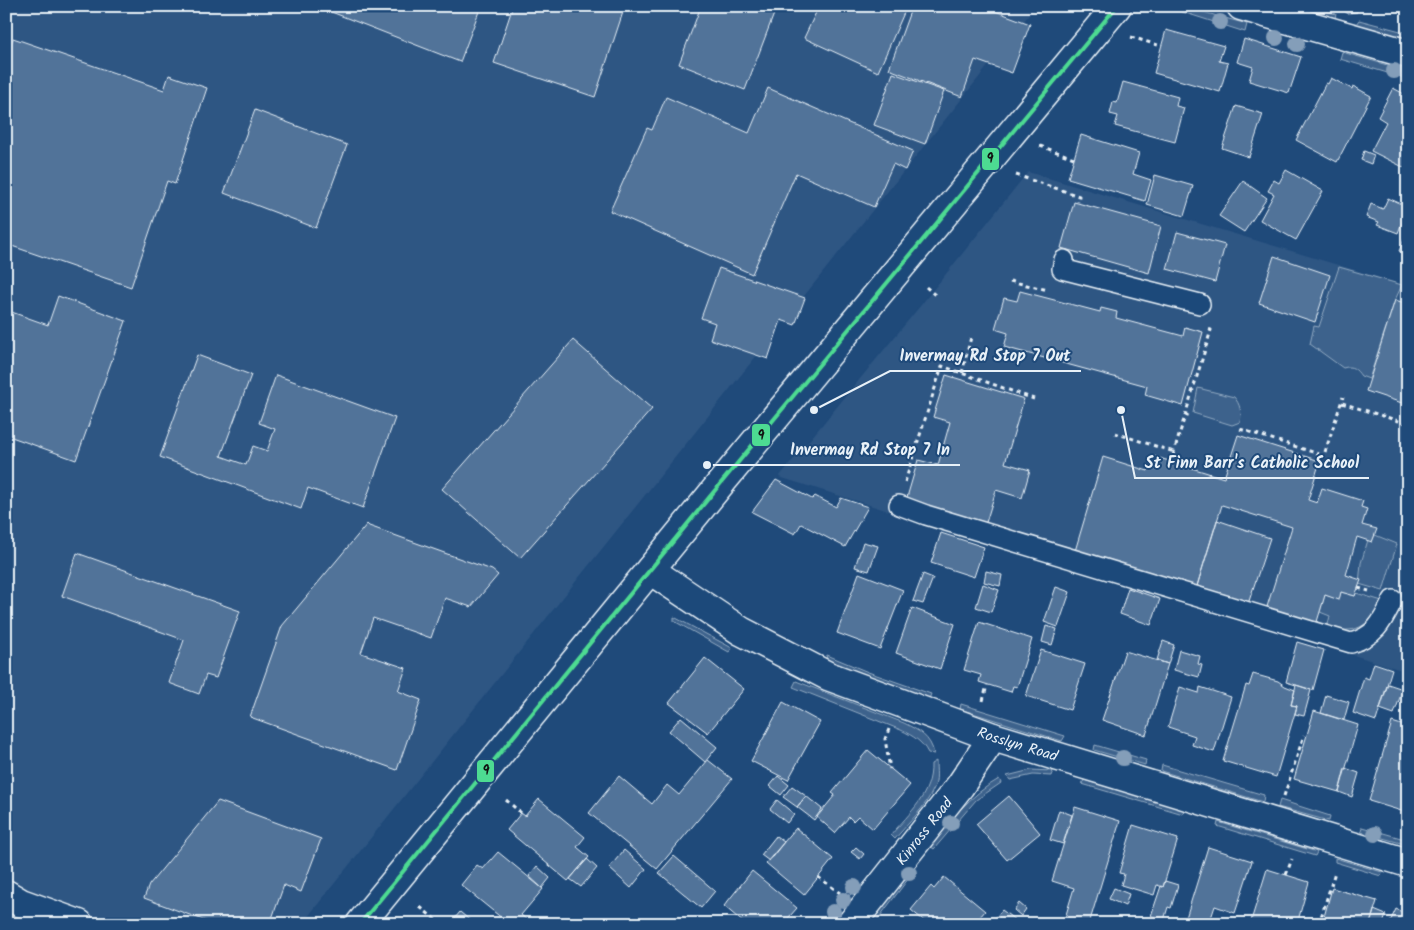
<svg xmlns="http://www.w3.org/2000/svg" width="1414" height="930" font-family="Kalam,sans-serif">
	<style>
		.built { fill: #2e5683 }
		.green { fill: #3c628c; stroke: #92aac2 }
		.building { fill: #517399; stroke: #e8f1f8 }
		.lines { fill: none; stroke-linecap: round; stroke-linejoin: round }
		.service-casing { stroke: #e8f1f8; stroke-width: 22 }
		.minor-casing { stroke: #e8f1f8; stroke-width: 31 }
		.secondary-casing { stroke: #e8f1f8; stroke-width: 31 }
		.path { stroke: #e8f1f8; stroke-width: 3; stroke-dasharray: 4 4; stroke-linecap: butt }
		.service { stroke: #1f4a7a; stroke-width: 19 }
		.minor { stroke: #1f4a7a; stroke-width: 28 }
		.secondary { stroke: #1f4a7a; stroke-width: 28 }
		.bus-1-casing { stroke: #1f4a7a; stroke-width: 8 }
		.bus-1 { stroke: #4ddb92; stroke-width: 4 }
		.tree { fill: #849eb9 }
		.labels { text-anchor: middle; stroke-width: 4; stroke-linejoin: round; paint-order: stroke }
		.street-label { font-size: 15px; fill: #e8f1f8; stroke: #1f4a7a }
		.leader { fill: none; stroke: #e8f1f8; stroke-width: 2 }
		.callout-dot { fill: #e8f1f8; stroke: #1f4a7a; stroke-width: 2 }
		.callout-label { font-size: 16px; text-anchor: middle; font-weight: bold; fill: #e8f1f8; stroke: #1f4a7a; stroke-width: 4; stroke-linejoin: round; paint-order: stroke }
		.line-badge { stroke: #1f4a7a; stroke-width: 2 }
		.pale-badge-label { font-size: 14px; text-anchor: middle; font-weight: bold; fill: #111 }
	</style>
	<rect width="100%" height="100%" fill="#1f4a7a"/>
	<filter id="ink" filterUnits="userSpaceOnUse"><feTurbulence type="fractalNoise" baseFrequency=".02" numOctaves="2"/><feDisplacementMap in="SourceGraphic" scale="10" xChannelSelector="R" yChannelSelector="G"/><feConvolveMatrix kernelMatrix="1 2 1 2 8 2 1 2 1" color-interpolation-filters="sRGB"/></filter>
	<g filter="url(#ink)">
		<path class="built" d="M6,6H1036L302,924H6Z
			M1028,172L1408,286V672L779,477L921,305Z"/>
		<path class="green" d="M1171,6H1181L1247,24L1245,32L1170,8Z
			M1293,6H1309L1336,14L1335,18Z
			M1359,20L1408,33L1406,38L1356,24Z
			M1342,52L1408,71V79L1340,59Z
			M1339,267L1402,285L1395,300L1369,379L1361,376C1356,369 1352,365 1343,368L1310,344L1314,326L1319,327Z
			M1198,388L1234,397C1240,404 1242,412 1240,422L1232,425L1193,413Z
			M1375,535L1397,544L1383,591L1359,584L1361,563L1368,540L1372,542Z
			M1341,592L1355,596L1356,593L1382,601C1367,628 1357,634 1327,628L1330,616L1320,612L1325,595L1339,599Z
			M674,617L732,648L729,652L674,621Z
			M827,655L868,672L931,694L929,699L826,660Z
			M796,681L904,723C918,730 931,737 934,754L928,753C922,741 913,736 901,730L793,687Z
			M961,704L1065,736L1062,741L960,709Z
			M1095,745L1146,760L1145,765L1094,750Z
			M936,761C936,770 938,780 934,788C926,807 908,823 895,839L891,835C910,812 932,795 931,764Z
			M1162,765L1264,795L1263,802L1161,771Z
			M1031,770L1053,771L1051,776L1033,775L1010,780L1007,776Z
			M999,779L1001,783L976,800L934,849L930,846C950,820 970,795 999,779Z
			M1084,780L1185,810L1183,814L1082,784Z
			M1280,800L1330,816L1329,821L1278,807Z
			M1218,822L1317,852L1315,856L1217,826Z
			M1362,827L1408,840V845L1361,832Z
			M1335,858L1382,872L1381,876L1335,862Z
			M910,867L915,870L874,924H866Z
			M856,880L860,883L826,924H820Z"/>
		<path class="building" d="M316,6H481L460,62Z
			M513,6H625L595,97L494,63Z
			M701,6H777L745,90L679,64Z
			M819,6H907L878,72L804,38Z
			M912,6H982L1030,24L1012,73L975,60L962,97L889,69Z
			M1340,6H1358L1357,12L1347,13L1340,8Z
			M1166,30L1224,46L1219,61L1228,63L1220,92L1154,73Z
			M13,38L164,90L169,75L207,88L175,184L167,181L131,287L6,244V57Z
			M1244,39L1301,57L1289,93L1249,81L1253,67L1237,62Z
			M893,73L944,91L925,144L874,125Z
			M1331,78L1352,89L1353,86L1371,96L1337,162L1296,140L1326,83L1328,84Z
			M1123,82L1178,97L1176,106L1184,108L1175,142L1115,126L1118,116L1110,114L1113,102L1117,103Z
			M768,88L913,151L905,170L893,164L874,207L796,173L752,274L610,211L647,128L652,130L666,97L749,133Z
			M1393,88L1408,96V163L1405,168L1371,151L1386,122L1378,117Z
			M1236,106L1263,114L1249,157L1222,148Z
			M255,110L347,145L316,228L224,193Z
			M1081,135L1139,153L1133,174L1151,180L1145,201L1068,178Z
			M1364,151L1374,155L1371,164L1361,160Z
			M1286,170L1323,191L1296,240L1260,220L1274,194L1268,191L1274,180L1279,183Z
			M1155,175L1193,186L1184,216L1147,205Z
			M1243,181L1267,198L1244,232L1219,216Z
			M1388,198L1408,207L1398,233L1377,225L1379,222L1366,217L1371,204L1383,209Z
			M1074,202L1161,226L1149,273L1061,248Z
			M1408,230V255L1399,251Z
			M1177,232L1225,245L1215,282L1167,269Z
			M1274,256L1330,275L1315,322L1259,303Z
			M719,268L805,298L795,325L781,320L768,359L710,339L715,323L701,318Z
			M1020,291L1100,312L1101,308L1117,312L1116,318L1183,336L1185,327L1203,332L1183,406L1145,395L1147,386L1004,347L1008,333L995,329L1004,298L1017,301Z
			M58,296L126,321L76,460L6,435V310L48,325Z
			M1395,300L1408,304V405L1366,391Z
			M573,340L652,409L520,558L442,489Z
			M197,355L251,375L221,456L246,465L253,446L267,451L275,429L259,423L276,375L395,418L363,508L308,488L301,509L160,457Z
			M946,375L1024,399L1005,463L1030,470L1022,498L996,490L984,529L905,504L918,460L938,465L950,422L933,417Z
			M1238,435L1320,461L1308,500L1317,503L1322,488L1363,501L1361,507L1367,509L1362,525L1377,529L1372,542L1357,537L1346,575L1361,580L1355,596L1341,592L1339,600L1325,595L1316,625L1266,610L1292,527L1222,505L1197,586L1205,588L1203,594L1075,551L1103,457L1148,471L1153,456L1224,478Z
			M776,480L812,499L815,496L836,507L841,498L868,507L845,547L801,524L795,534L752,512Z
			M1217,520L1270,538L1248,604L1197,586Z
			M367,524L369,526L492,570L498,575L471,607L445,598L431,638L373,618L361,653L406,668L398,691L421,700L397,770L250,717L282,626Z
			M941,533L984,547L974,577L931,563Z
			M863,542L878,546L869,571L855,567Z
			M77,553L240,611L216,678L206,675L199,694L169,683L184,640L62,596Z
			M986,571L1002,575L1000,586L984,582Z
			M859,573L903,590L880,649L837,633Z
			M923,574L933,578L923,604L913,601Z
			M983,584L999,590L991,612L976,607Z
			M1056,587L1070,592L1058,627L1044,622Z
			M1128,588L1160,599L1151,625L1120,614Z
			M912,608L955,624L940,669L896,653Z
			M979,622L1032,639L1017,687L1013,686L1011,692L979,682L981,675L964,670Z
			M1046,626L1057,629L1052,645L1042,642Z
			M1163,641L1174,645L1168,664L1157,660Z
			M1297,642L1324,650L1313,690L1286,682Z
			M1041,650L1085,664L1070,710L1026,696Z
			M1179,650L1200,656L1198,664L1202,665L1199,677L1174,670Z
			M1125,651L1168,664L1146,735L1102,720Z
			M705,658L744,689L708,733L669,703Z
			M1374,663L1392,669L1376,721L1353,713L1364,677L1369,679Z
			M1253,674L1278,681L1285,686L1295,690L1291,705L1297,706L1276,777L1223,761L1246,685L1249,686Z
			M1388,684L1403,689L1394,714L1380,709Z
			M1296,685L1311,690L1304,716L1295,714L1297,706L1291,705Z
			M1180,687L1199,693L1200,687L1231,697L1214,752L1192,745L1195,736L1168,727Z
			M1326,695L1349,702L1344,720L1321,713Z
			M783,702L820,722L788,780L751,761Z
			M1314,711L1358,725L1339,792L1294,779Z
			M681,717L717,747L705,762L669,731Z
			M1392,722L1408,727V813L1369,801Z
			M868,750L910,785L873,829L858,816L853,821L849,817L835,833L817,817L835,795L832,793Z
			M708,760L732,779L657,869L589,813L619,776L652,804L667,785L679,795Z
			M1345,768L1359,773L1352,797L1339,792Z
			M778,776L789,785L781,795L770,786Z
			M792,786L806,796L797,807L783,797Z
			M806,796L822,809L814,820L797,807Z
			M1009,796L1040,833L1007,860L976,824Z
			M539,799L585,837L577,847L589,857L568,881L507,830L521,813L525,816Z
			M777,800L794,814L787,823L770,809Z
			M218,801L321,839L301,892L284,885L270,924H214L144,898L149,885Z
			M1075,807L1120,821L1089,924L1065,918L1074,888L1052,881Z
			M1059,810L1072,815L1063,844L1050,840Z
			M1133,825L1178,839L1163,887L1157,885L1154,895L1121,885L1124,874L1119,873Z
			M796,828L833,859L804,895L766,863Z
			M776,836L784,842L769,861L761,855Z
			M856,847L864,854L860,859L851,852Z
			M1208,847L1252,861L1235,913L1215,906L1209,924H1194L1185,921Z
			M624,850L646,869L631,888L609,868Z
			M498,852L543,889L521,915L527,920L524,924H509L461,885L477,865L483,869Z
			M674,856L715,891L701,908L659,873Z
			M587,859L597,868L581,887L570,879Z
			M537,866L550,878L542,888L529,876Z
			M1267,869L1309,882L1297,924H1250Z
			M752,871L797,908L783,924H745L724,906Z
			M944,877L985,911L974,924H928L911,910L931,886L934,889Z
			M1165,881L1178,885L1171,908L1168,907L1164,920L1151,916L1161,886L1163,887Z
			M1114,888L1129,894L1125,906L1109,899Z
			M1332,888L1377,901L1370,924H1322Z
			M1019,903L1026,909L1021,916L1014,910Z
			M1396,909L1408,915V924H1389Z
			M1002,910L1020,924H997L993,921Z
			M1374,910L1386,915L1383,924H1370Z
			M460,912L474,924H450Z"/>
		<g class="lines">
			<defs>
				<path id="service" d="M1064,260L1062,269L1200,304
					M899,505L926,515L1351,643C1376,636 1382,622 1393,600"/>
				<g id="minor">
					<path d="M1241,6L1408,54"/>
					<path id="s1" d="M650,570L741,631L828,676L993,737L1408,863"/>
					<path d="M6,894L21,903L79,924"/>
					<path id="s2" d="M851,924L960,786L993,737"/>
				</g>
				<path id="secondary" d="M360,924L721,483L1117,6"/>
			</defs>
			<use href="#service" class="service-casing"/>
			<use href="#minor" class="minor-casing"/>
			<use href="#secondary" class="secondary-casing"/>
			<path class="path" d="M1131,37L1161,46
				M1040,146L1074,158
				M1016,175L1079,196L1078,202
				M1010,281L1048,290
				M926,287L935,295
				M962,373L971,337
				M1342,403L1408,424
				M1185,415L1191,417
				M1240,429L1319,454
				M1115,433L1174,452
				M1325,452L1343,397
				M1171,462L1211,330L1207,329
				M905,482L942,366L1034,399
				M1358,588L1369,591
				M983,701L987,685
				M889,729L885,739L890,769
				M1284,796L1304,735
				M506,800L521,813
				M1286,875L1292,859
				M818,877L840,893
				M420,907L441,924
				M1319,924L1335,872"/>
			<use href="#service" class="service"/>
			<use href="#minor" class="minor"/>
			<use href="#secondary" class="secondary"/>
			<defs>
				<path id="bus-1" d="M360,924L721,483L1117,6"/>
			</defs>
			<use href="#bus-1" class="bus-1-casing"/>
			<use href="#bus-1" class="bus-1"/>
		</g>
		<g class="tree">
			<circle cx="1220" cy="22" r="8"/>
			<circle cx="1276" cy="38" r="8"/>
			<circle cx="1297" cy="44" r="8"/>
			<circle cx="1394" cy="71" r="8"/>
			<circle cx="1123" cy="758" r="8"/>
			<circle cx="951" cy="823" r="8"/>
			<circle cx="1375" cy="834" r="8"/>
			<circle cx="909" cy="873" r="8"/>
			<circle cx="854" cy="887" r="8"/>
			<circle cx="843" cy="900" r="8"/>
			<circle cx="833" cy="912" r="8"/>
		</g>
	</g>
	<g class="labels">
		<g class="street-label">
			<text dy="5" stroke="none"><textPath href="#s1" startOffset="409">Rosslyn Road</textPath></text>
			<text dy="5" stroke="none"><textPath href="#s2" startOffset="118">Kinross Road</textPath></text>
		</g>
	</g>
	<path class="leader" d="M814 410L890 371H1081M707 465L780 465H960M1121 410L1135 478H1369"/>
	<g class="callout-dot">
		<circle cx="814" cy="410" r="5"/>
		<circle cx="707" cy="465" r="5"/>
		<circle cx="1121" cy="410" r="5"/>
	</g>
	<g class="callout-label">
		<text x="985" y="361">Invermay Rd Stop 7 Out</text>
		<text x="870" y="455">Invermay Rd Stop 7 In</text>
		<text x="1252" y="468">St Finn Barr's Catholic School</text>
	</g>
	<g class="line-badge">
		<rect x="981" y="147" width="19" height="24" rx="5" fill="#4ddb92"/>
		<rect x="751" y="423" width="20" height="24" rx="5" fill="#4ddb92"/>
		<rect x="476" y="759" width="19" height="24" rx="5" fill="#4ddb92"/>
	</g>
	<g class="pale-badge-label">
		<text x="990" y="163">9</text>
		<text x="761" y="440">9</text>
		<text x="486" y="775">9</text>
	</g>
	<rect width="1414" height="930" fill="none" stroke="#1f4a7a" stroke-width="25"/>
	<rect x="12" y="12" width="1389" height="905" fill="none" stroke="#e8f1f8" stroke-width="2" filter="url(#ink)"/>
</svg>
